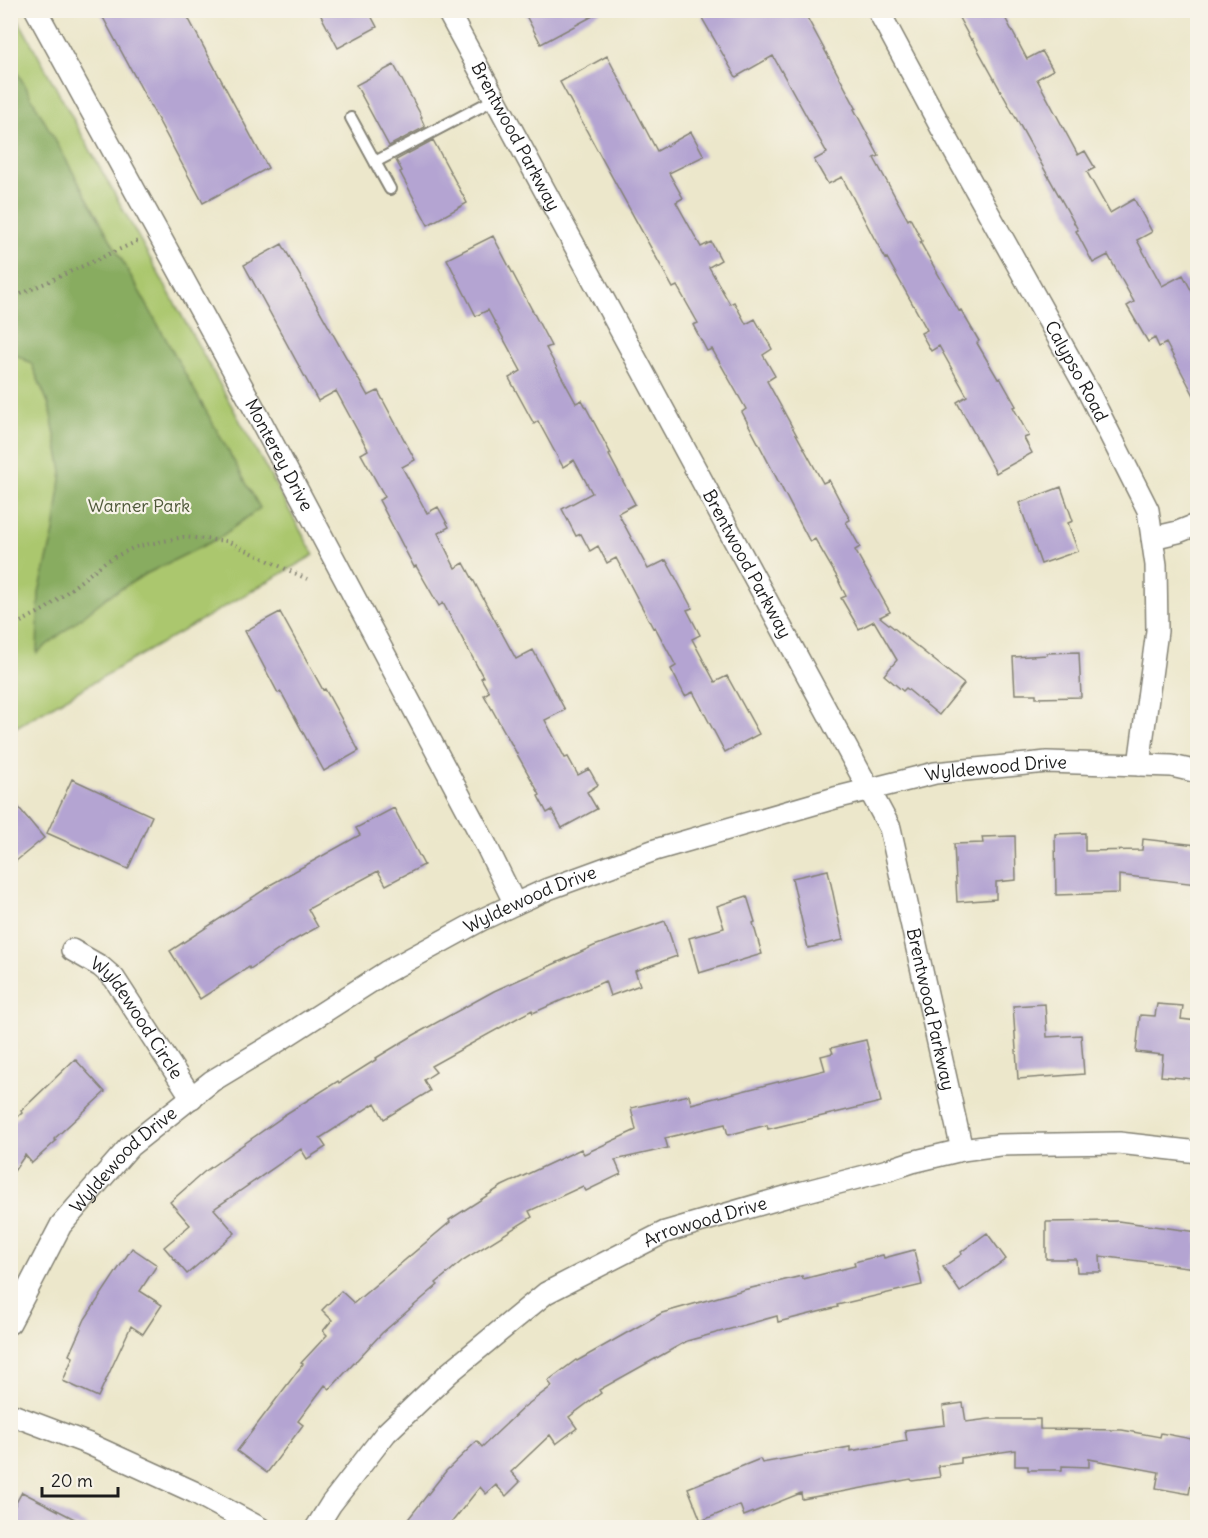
<svg xmlns="http://www.w3.org/2000/svg" width="1208" height="1538" font-family="Delius,sans-serif">
	<style>
		.green { fill: #abc76e; stroke: #647245; stroke-width: 1.5 }
		.forest { fill: #88ac61; stroke: #52643e; stroke-width: 1.5 }
		.building { fill: #b4a4d2 }
		.lines { fill: none; stroke-linecap: round; stroke-linejoin: round }
		.lane-casing { stroke: #848274; stroke-width: 14 }
		.street-casing { stroke: #848274; stroke-width: 24 }
		.path { stroke: #848274; stroke-width: 4; stroke-dasharray: 1.5 4.5; stroke-linecap: butt }
		.lane { stroke: #fff; stroke-width: 10 }
		.street { stroke: #fff; stroke-width: 21 }
		.labels { text-anchor: middle; stroke-width: 4.5; stroke-linejoin: round; paint-order: stroke }
		.street-label { font-size: 18px; fill: #1c1c1c; stroke: #f7f3e8 }
		.park-label { font-size: 18px; fill: #4e5839; stroke: #f7f3e8 }
	</style>
	<rect width="100%" height="100%" fill="#f7f3e8"/>
	<filter id="ink" filterUnits="userSpaceOnUse"><feTurbulence type="fractalNoise" baseFrequency=".0167" numOctaves="2"/><feDisplacementMap in="SourceGraphic" scale="12" xChannelSelector="R" yChannelSelector="G"/><feConvolveMatrix kernelMatrix="1 2 1 2 8 2 1 2 1" color-interpolation-filters="sRGB"/></filter>
	<filter id="wash" filterUnits="userSpaceOnUse"><feTurbulence type="fractalNoise" baseFrequency=".008" numOctaves="4" result="noise"/><feDisplacementMap in="SourceGraphic" scale="24" xChannelSelector="R" yChannelSelector="G"/><feGaussianBlur stdDeviation="1.35" result="paint"/><feColorMatrix in="noise" values="0 0 0 0 0 0 0 0 0 0 0 0 0 0 0 0 0 1.4 0 .05"/><feComposite in="paint" operator="in"/></filter>
	<g filter="url(#wash)">
		<rect width="100%" height="100%" fill="#ece7cb"/>
		<path class="green" d="M13,10L314,555L11,730L10,11Z"/>
		<path class="forest" d="M10,59L260,508L219,538L146,574L107,597L37,653L39,592L54,532L62,471L49,405L31,363L11,352Z"/>
		<g id="blocks">
			<path class="building" d="M99,10H184L268,168L203,203Z
				M318,10H368L377,27L338,48Z
				M523,10H604L541,44Z
				M715,10H803L856,108L854,109L879,156L874,158L908,220L910,218L922,241L920,242L959,311L961,310L979,341L977,343L998,379L1000,378L1016,406L1013,407L1029,436L1024,438L1032,453L996,473L957,402L967,396L939,346L931,351L921,333L927,330L887,258L886,259L874,238L842,177L828,184L814,160L827,153L773,56L736,77L702,18Z
				M959,10H1001L1027,59L1042,51L1053,70L1037,79L1078,155L1085,151L1095,168L1087,172L1110,213L1134,199L1152,232L1137,240L1162,286L1183,275L1197,301V401L1166,343L1159,347L1155,338L1148,342L1127,306L1134,302L1108,255L1093,263L1076,231L1078,230L972,39L971,40L959,18L962,17Z
				M607,56L657,151L691,132L704,156L669,173L683,198L676,202L701,247L711,242L721,260L709,267L730,304L734,302L746,324L755,319L772,349L763,355L775,376L767,381L823,483L829,480L850,520L846,522L860,547L855,550L890,612L880,617L964,684L939,715L906,688L903,691L884,675L897,660L874,621L859,629L841,598L846,596L839,582H840L815,539L810,542L742,412L746,409L712,349L707,351L693,325L698,323L677,286L673,288L560,82Z
				M394,65L422,117L421,118L425,127L389,146L356,85Z
				M433,140L467,203L428,225L400,172L402,171L396,160Z
				M493,236L551,346L546,348L576,403L582,400L611,454L609,455L635,504L618,513L648,569L666,560L692,608L687,610L700,635L692,639L715,682L727,676L759,734L725,752L693,692L685,696L671,669L676,666L655,627L653,628L616,558L607,563L598,546L590,551L581,534L576,536L562,509L592,493L574,460L563,467L538,421L534,424L509,378L521,371L488,310L476,316L447,259Z
				M282,244L368,396L378,391L415,460L402,467L427,513L438,507L449,527L438,533L455,568L464,563L516,659L533,650L565,710L545,720L565,758L568,757L578,775L589,769L598,785L587,792L597,809L562,828L552,810L547,813L538,796L540,795L484,695L489,692L481,678L483,677L443,603L439,606L416,566L414,567L379,500L385,497L361,454L368,450L336,391L318,401L244,265Z
				M1061,487L1073,521L1068,523L1078,551L1041,564L1019,503Z
				M280,612L323,690L325,689L359,751L324,771L281,692L278,693L245,631Z
				M1079,652L1081,697L1036,698V694H1015L1013,657L1047,655V653Z
				M72,779L152,816L128,869L47,833Z
				M10,797L44,838L10,866Z
				M394,808L424,865L386,885L378,871L308,909L318,927L289,943L250,969L249,967L200,999L170,951L270,886V885L360,835L356,828Z
				M1085,833V851L1142,850L1143,839L1197,845V884L1119,875V893L1056,895L1055,834Z
				M1015,836L1016,880L996,882V899L957,902L954,844L983,843L982,837Z
				M828,870L843,940L808,948L792,878Z
				M747,896L755,922L753,923L762,954L699,973L689,938L724,928L717,906Z
				M665,921L677,956L635,971L640,985L610,996L605,981L533,1013L532,1010L431,1066L436,1072L424,1080L430,1091L384,1119L375,1103L320,1138L326,1147L307,1159L301,1149L214,1209L235,1233L187,1274L164,1247L190,1225L170,1202L204,1172L281,1118V1117L338,1081L339,1083L377,1059L376,1058L414,1035L494,991L594,946Z
				M1045,1004L1047,1037L1081,1035L1084,1074L1018,1079L1013,1006Z
				M1157,1004L1183,1006L1181,1019L1197,1021L1193,1079L1161,1076L1163,1055L1136,1052L1140,1015L1155,1016Z
				M866,1040L881,1102L768,1129L767,1125L728,1135L725,1124L665,1138L668,1148L615,1160L621,1174L586,1191L583,1186L529,1211L532,1217L463,1260L436,1283L438,1285L382,1333L330,1389L325,1385L298,1421L303,1425L267,1473L237,1451L303,1364L301,1363L327,1335L323,1331L332,1320L322,1310L341,1291L354,1303L450,1222L449,1220L502,1186L581,1149L584,1154L636,1130L631,1108L689,1095L691,1104L825,1070L821,1056L833,1053L831,1048Z
				M75,1059L105,1092L54,1139L56,1141L32,1163L25,1155L10,1177V1124L22,1113L21,1111Z
				M1118,1221L1197,1232V1248L1195,1268L1100,1256L1101,1272H1077L1076,1259H1046V1222Z
				M987,1233L1006,1259L960,1292L943,1267L962,1254L961,1252Z
				M132,1248L157,1265L140,1291L162,1305L143,1334L131,1326L98,1397L63,1381L73,1357L69,1355L85,1319Z
				M914,1250L922,1285L837,1305L838,1307L778,1322L777,1316L687,1341L599,1390L601,1393L569,1417L577,1428L556,1444L550,1435L511,1472L520,1482L506,1496L496,1485L486,1494L480,1487L448,1527H402L446,1471L477,1441L482,1447L524,1407L552,1386L548,1381L576,1360L577,1361L662,1313L743,1290L802,1276L803,1279L855,1266L854,1262L883,1255L884,1258Z
				M963,1403L966,1422L989,1419H1040V1429L1122,1430L1160,1437L1161,1433L1197,1440V1451L1189,1494L1156,1488L1159,1472L1089,1459V1467L1062,1466V1470H1028V1466H1015V1450L961,1458V1463L938,1466L940,1477L912,1481L911,1479L802,1499L801,1493L744,1516L740,1505L701,1521L688,1488L760,1459L762,1463L850,1447V1451L907,1441L905,1430L945,1425L943,1406Z
				M22,1492L90,1527H21L10,1522V1514Z"/>
		</g>
	</g>
	<g filter="url(#ink)">
		<use href="#blocks" fill-opacity="0" stroke="#848274" stroke-width="1.5"/>
		<g class="lines">
			<defs>
				<path id="lane" d="M351,118L375,162L495,99
					M375,162L390,189"/>
				<g id="street">
					<path id="s1" d="M36,10L255,410L486,845L515,904"/>
					<path id="s2" d="M447,10L890,828L962,1150"/>
					<path id="s3" d="M878,10L944,133L1090,395L1148,510L1156,565L1157,631L1139,765"/>
					<path d="M1152,538L1178,532L1198,524"/>
					<path id="s4" d="M72,950L100,966L114,978L192,1098"/>
					<path id="s5" d="M10,1323L61,1225L130,1146L212,1081L280,1040L386,972L481,920L515,904L548,889L655,850L835,798L935,773L1047,762L1172,766L1198,772"/>
					<path d="M10,1414L89,1444L194,1492L260,1528"/>
					<path id="s6" d="M316,1528L331,1504L386,1433L449,1373L546,1293L665,1232L792,1195L888,1170L912,1162L962,1150L999,1145L1119,1143L1198,1152"/>
				</g>
			</defs>
			<use href="#lane" class="lane-casing"/>
			<use href="#street" class="street-casing"/>
			<path class="path" d="M10,299L138,241
				M10,627L17,624L47,608L106,561L135,547L183,537L227,541L307,579"/>
			<use href="#lane" class="lane"/>
			<use href="#street" class="street"/>
		</g>
	</g>
	<g class="labels">
		<g class="street-label">
			<text dy="6" stroke="none"><textPath href="#s2" startOffset="144">Brentwood Parkway</textPath></text>
			<text dy="6" stroke="none"><textPath href="#s3" startOffset="412">Calypso Road</textPath></text>
			<text dy="6" stroke="none"><textPath href="#s1" startOffset="507">Monterey Drive</textPath></text>
			<text dy="6" stroke="none"><textPath href="#s2" startOffset="630">Brentwood Parkway</textPath></text>
			<text dy="6" stroke="none"><textPath href="#s5" startOffset="1173">Wyldewood Drive</textPath></text>
			<text dy="6" stroke="none"><textPath href="#s5" startOffset="687">Wyldewood Drive</textPath></text>
			<text dy="6" stroke="none"><textPath href="#s2" startOffset="1116">Brentwood Parkway</textPath></text>
			<text dy="6" stroke="none"><textPath href="#s4" startOffset="96">Wyldewood Circle</textPath></text>
			<text dy="6" stroke="none"><textPath href="#s5" startOffset="201">Wyldewood Drive</textPath></text>
			<text dy="6" stroke="none"><textPath href="#s6" startOffset="506">Arrowood Drive</textPath></text>
		</g>
		<g class="park-label">
			<text x="139" y="512">Warner Park</text>
		</g>
	</g>
	<rect width="1208" height="1538" fill="none" stroke="#f7f3e8" stroke-width="36"/>
	<path d="M42 1487v9h76v-9" fill="none" stroke="#1c1c1c" stroke-width="3"/>
	<text x="51" y="1487" font-size="18" fill="#1c1c1c" stroke="#f7f3e8" stroke-width="4.5" paint-order="stroke">20 m</text>
</svg>
